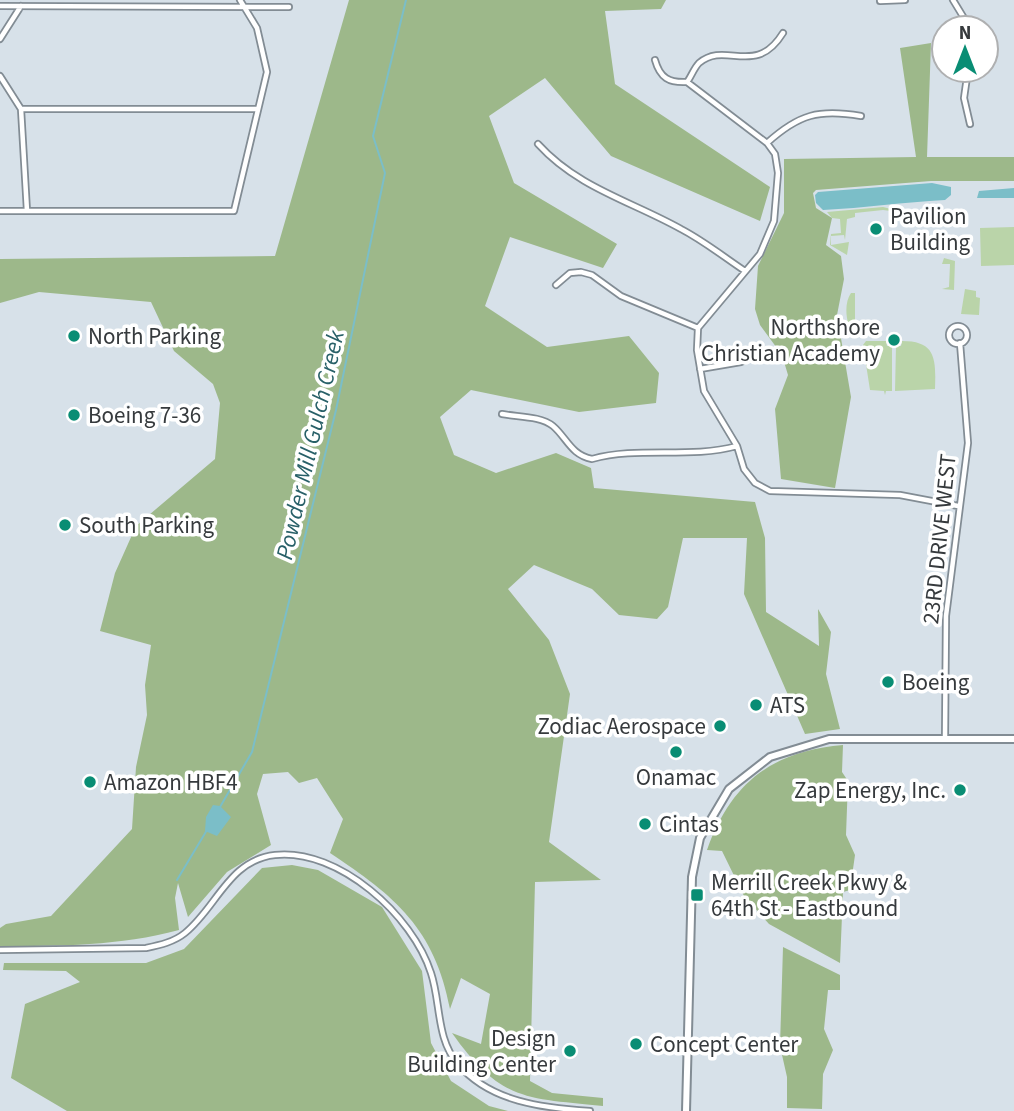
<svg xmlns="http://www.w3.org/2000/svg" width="1014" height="1111" font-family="'Source Sans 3',sans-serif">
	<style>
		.green { fill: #bad4a9 }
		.forest { fill: #9db88a }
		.water { fill: #7bbec8 }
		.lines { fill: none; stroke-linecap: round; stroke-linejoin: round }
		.stream { stroke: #7bbec8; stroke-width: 2 }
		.minor-casing { stroke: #828c94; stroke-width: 8 }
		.tertiary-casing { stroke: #828c94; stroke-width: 10 }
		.minor { stroke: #fff; stroke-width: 4.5 }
		.tertiary { stroke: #fff; stroke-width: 6 }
		.poi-dot { fill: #098d74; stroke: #fff; stroke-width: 2.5 }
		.labels { text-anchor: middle; stroke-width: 7; stroke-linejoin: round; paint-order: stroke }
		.poi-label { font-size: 23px; fill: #363a3d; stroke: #fff; text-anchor: start }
		.street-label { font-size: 23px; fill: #363a3d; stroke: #fff }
		.water-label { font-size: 24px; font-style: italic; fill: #286068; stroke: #fff }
	</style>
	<rect width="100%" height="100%" fill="#d7e1e9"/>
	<path class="green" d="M883,207L907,213L883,210L855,213V217L847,219L845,240L844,235L831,236V245L849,242L847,255L830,245L831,234L841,233L840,219L832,218L827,212Z
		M1014,227V265L981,266L980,228Z
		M906,235H954V250H906Z
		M944,258L955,261L954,290L942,289L949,287L950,264H942Z
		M965,289L976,291V297L980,298L979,315L961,314Z
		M851,293H855V336C846,327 843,304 851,293Z
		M866,341H886L887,346H892V391H886L885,395L884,391L870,390L863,345Z
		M902,341C936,341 936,359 935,389L895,391L896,346H901Z"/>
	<path class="forest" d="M349,0H666L661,9L605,11L615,84L770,187L760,221L611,156L545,78L489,116L514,183L617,244L603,268L510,237L485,306L547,347L629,336L659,373L656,403L579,412L471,390L440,417L454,455L496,473L556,453L591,468L594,488L755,502L765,538L766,612L819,646L818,609L831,632L826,674L840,729L805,734L744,594L747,538H683L668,607L657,619L619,615L592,589L534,565L508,589L549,640L570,694L549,842L601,880L535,882L530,1081L552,1093L603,1098V1106C526,1098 501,1102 452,1033L481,1044L490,994L461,978L450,1009C435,929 395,896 330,853L343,819L317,778L299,783L288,772L263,774L257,794L271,845L227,872L188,917L178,883L175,898L179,930C120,946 60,946 0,946V928L6,924L51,916L132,829L136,767L147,715L145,685L151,645L100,631L115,573L136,526L215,459L220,403L213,384L174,351L151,302L39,292L0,303V259L275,256Z
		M931,43L927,157H1014V181H931L816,190L813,193L816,208L832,218L826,245L841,256L844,279L837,315L851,397L835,488L781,479L775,409L788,375L782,355L760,325L755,309L758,266L784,213V159L916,157L900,48Z
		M843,745L842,772L848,781L846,835L855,855L850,890L843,892L840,963L769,924L744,896L722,851L707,850C731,783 772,751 843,745Z
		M292,865L318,870L382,907L422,971L431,1043L451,1081L489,1106L508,1111H67L11,1078L25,1004L80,982L66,971L3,970L4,963H146L184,949L262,868Z
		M783,947L840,975V990H828L824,1029L833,1050L823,1074L822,1109L787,1108V1077L780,1046Z"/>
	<path class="water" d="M932,183L951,187V195L945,200C904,202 864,208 823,210L816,203L815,195L818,192Z
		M1014,188V198H977L979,191Z
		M213,805L220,806L231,817L217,836L205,831L206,817Z"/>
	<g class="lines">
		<path class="stream" d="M220,807L252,752L336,410L385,173L373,136L406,0
			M177,880L207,830"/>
		<defs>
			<path id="minor" d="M953,0L970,28
				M880,1L905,0
				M0,6L289,7
				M0,39L21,6
				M655,60C660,78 669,83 687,82
				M968,70L964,98L970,124
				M0,76L21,109L27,211
				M687,82L767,143L775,154L778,173L774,221L760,254L698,328L697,350L704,391L737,446L744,469L755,483L770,491L900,495L958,506
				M687,82C691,77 694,68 699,63C726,40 755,78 783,33
				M21,109H257
				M767,143C799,114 819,109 861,116
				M538,144C578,188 631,201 681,229C704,241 724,257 745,271
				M0,211H234L267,72L257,28L240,0
				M556,285L570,273L581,272L592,275L621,296L698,328
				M949 335a9 9 0 1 1 18 0a9 9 0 1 1-18 0Z
				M700,369L741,362
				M502,414C518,417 541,416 553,426C567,438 571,455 592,459C639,446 689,459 737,446
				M945,739L946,616L968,443L960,343
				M0,950L146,948C160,945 174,942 185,933C217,907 229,860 275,855C339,848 413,916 431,973C441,1003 436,1039 458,1064C490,1102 543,1108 590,1111"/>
			<path id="tertiary" d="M686,1111L692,877L700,838L729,789L770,757L829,739H1014"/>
		</defs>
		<use href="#minor" class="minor-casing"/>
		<use href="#tertiary" class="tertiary-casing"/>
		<use href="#minor" class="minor"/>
		<use href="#tertiary" class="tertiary"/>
	</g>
	<g class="poi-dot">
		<circle cx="876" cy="229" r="7"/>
		<circle cx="74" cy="336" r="7"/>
		<circle cx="894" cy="340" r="7"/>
		<circle cx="74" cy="415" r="7"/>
		<circle cx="65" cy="525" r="7"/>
		<circle cx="888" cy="682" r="7"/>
		<circle cx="756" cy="705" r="7"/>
		<circle cx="720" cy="726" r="7"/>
		<circle cx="676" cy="752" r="7"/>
		<circle cx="90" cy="782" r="7"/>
		<circle cx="960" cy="790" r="7"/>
		<circle cx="645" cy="824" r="7"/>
		<rect x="690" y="888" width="14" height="14" rx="3.5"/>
		<circle cx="636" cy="1044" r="7"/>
		<circle cx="570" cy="1051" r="7"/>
	</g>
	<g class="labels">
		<g class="poi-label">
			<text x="890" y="224">Pavilion<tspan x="890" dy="26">Building</tspan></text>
			<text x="880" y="335" text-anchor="end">Northshore<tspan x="880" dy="26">Christian Academy</tspan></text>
			<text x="88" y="344">North Parking</text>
			<text x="88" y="423">Boeing 7-36</text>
			<text x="79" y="533">South Parking</text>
			<text x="902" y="690">Boeing</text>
			<text x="770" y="713">ATS</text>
			<text x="706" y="734" text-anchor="end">Zodiac Aerospace</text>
			<text x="676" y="785" text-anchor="middle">Onamac</text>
			<text x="104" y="790">Amazon HBF4</text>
			<text x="946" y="798" text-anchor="end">Zap Energy, Inc.</text>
			<text x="659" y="832">Cintas</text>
			<text x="711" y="890">Merrill Creek Pkwy &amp;<tspan x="711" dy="26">64th St - Eastbound</tspan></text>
			<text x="556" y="1046" text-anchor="end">Design<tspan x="556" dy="26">Building Center</tspan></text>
			<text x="650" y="1052">Concept Center</text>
		</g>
		<g class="street-label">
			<text transform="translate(939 539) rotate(-84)" y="8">23RD DRIVE WEST</text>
		</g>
		<g class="water-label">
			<text transform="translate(310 445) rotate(-77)" y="8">Powder Mill Gulch Creek</text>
		</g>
	</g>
	<g transform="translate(965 49)"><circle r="33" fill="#ffffff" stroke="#afb0b1" stroke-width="2"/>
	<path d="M0-5L12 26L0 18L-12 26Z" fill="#098d74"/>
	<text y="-10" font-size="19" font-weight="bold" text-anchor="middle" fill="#363a3d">N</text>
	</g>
</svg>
